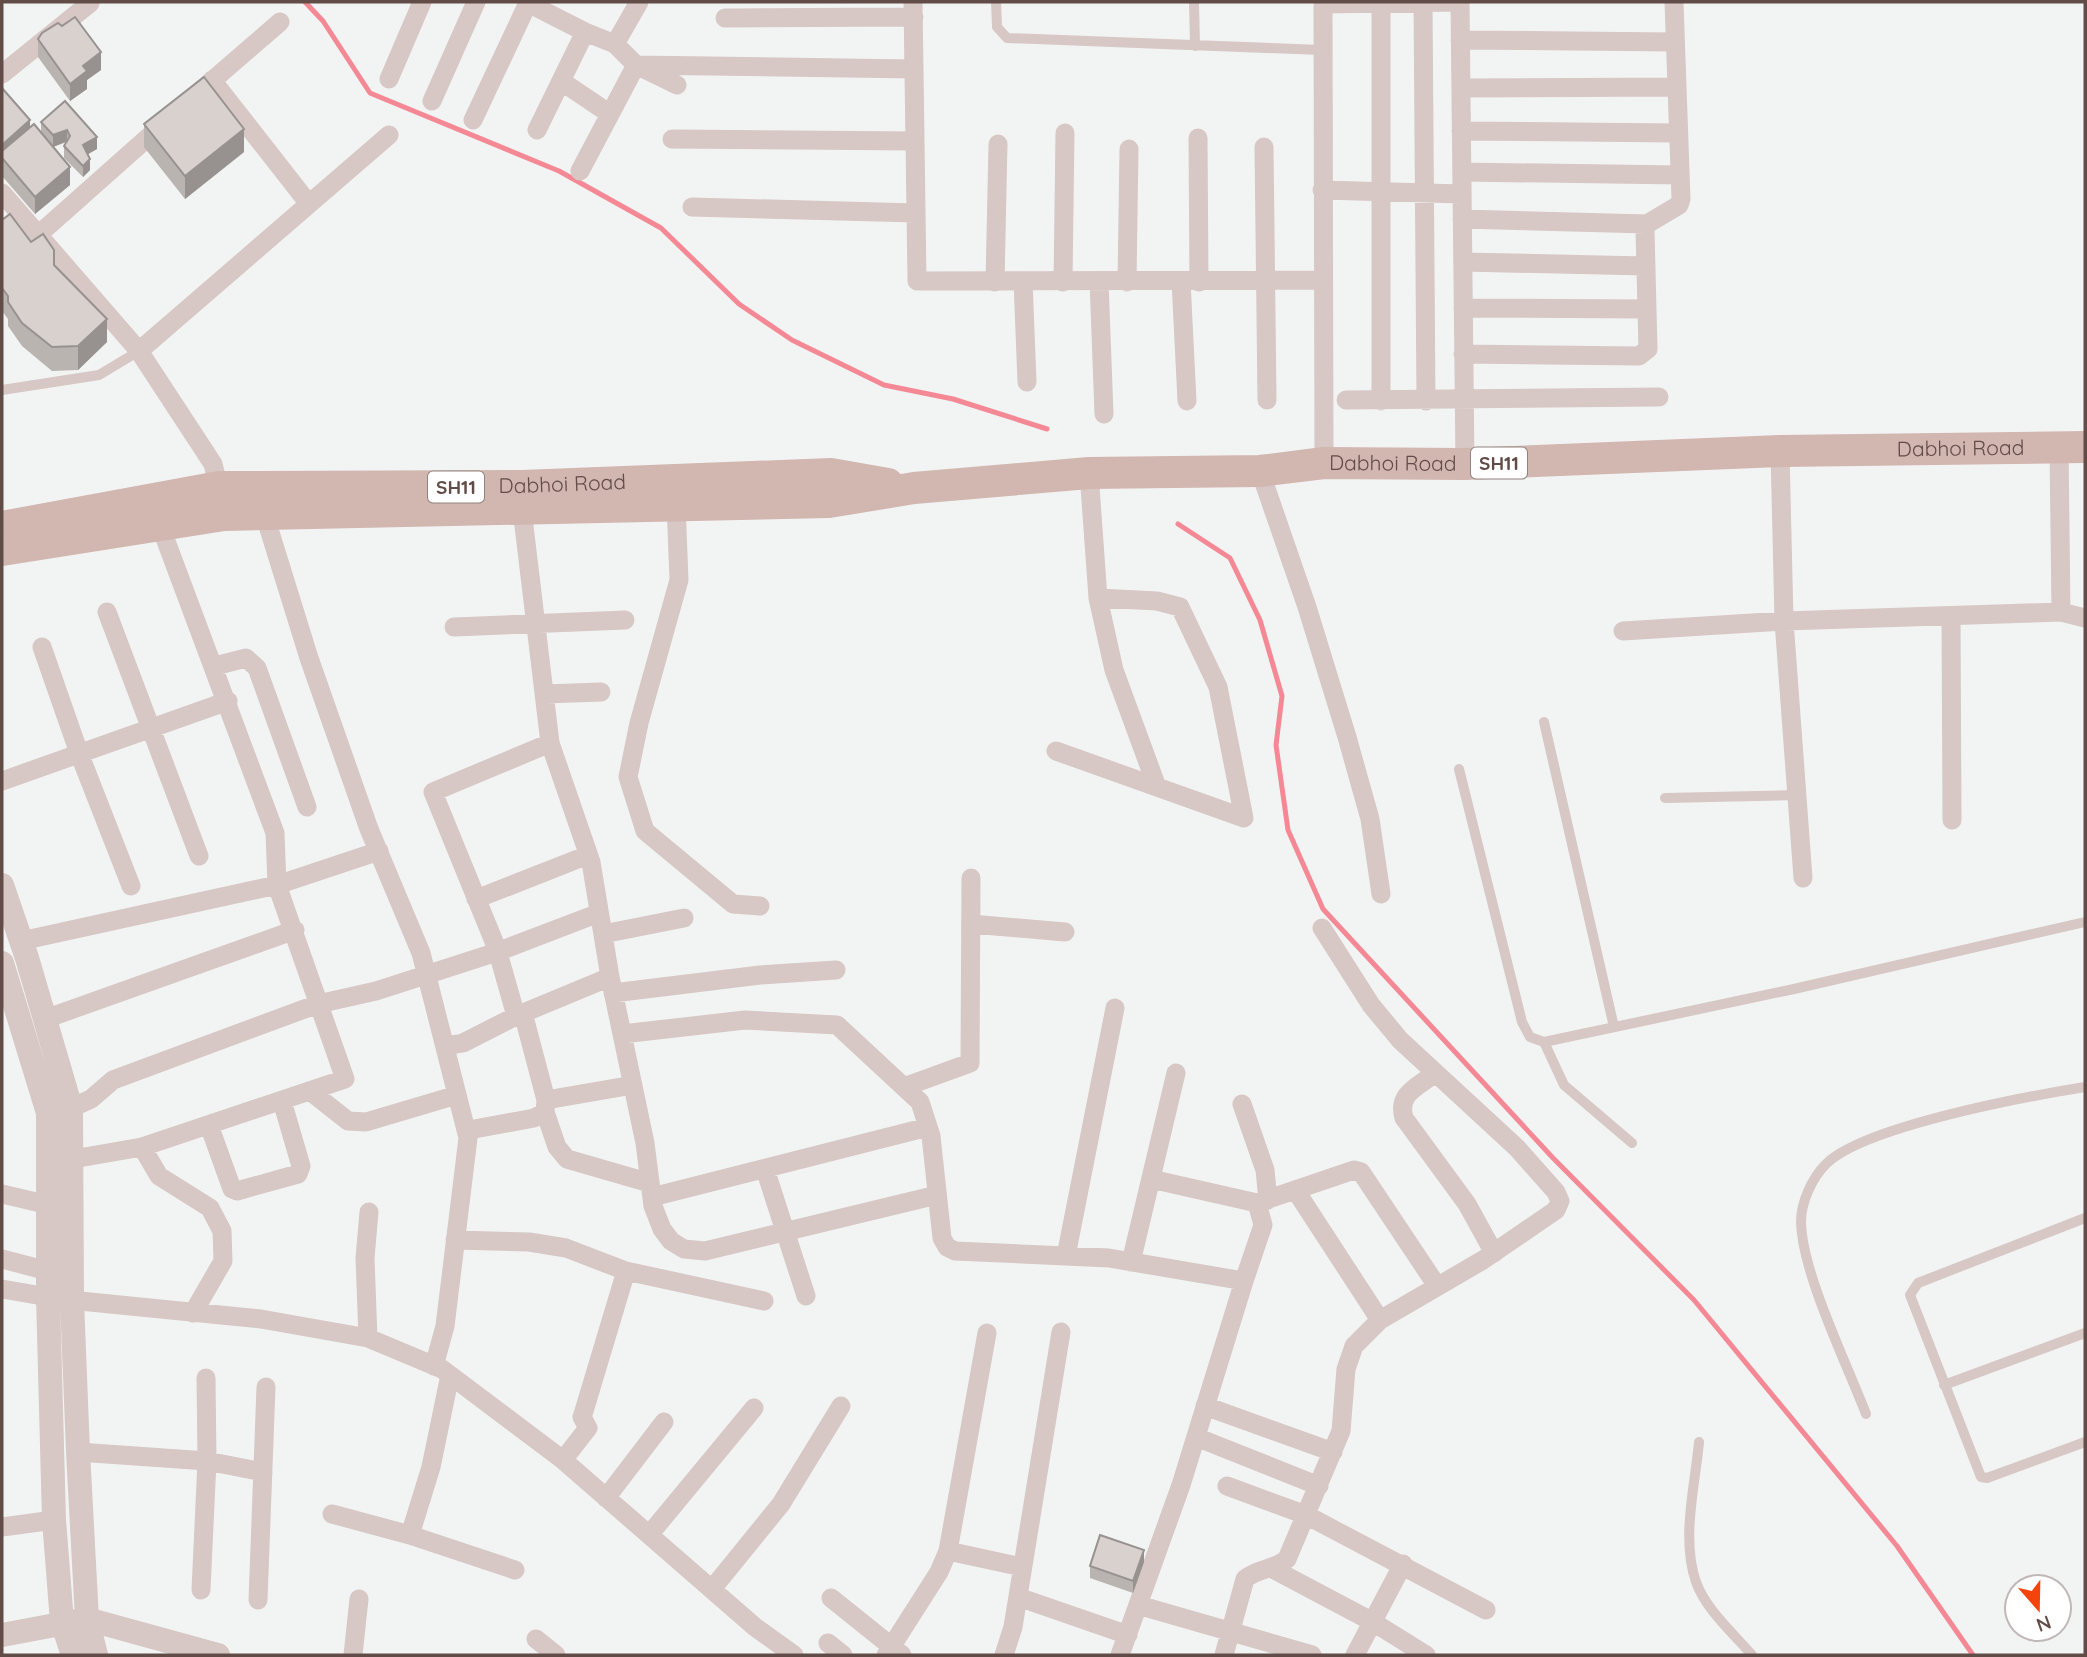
<svg xmlns="http://www.w3.org/2000/svg" width="2087" height="1657" font-family="Quicksand,sans-serif">
	<style>
		.lines { fill: none; stroke-linecap: round; stroke-linejoin: round }
		.stream { stroke: #f48894; stroke-width: 5 }
		.service { stroke: #d7c7c5; stroke-width: 10 }
		.minor { stroke: #d7c7c5; stroke-width: 19 }
		.tertiary { stroke: #d7c7c5; stroke-width: 24 }
		.primary { stroke: #d2b6b0; stroke-width: 32 }
		.wall { fill: #bab4b1 }
		.shaded-wall { fill: #979290 }
		.building { fill: #d8d1ce; stroke: #979290; stroke-width: 2 }
		.labels { text-anchor: middle; stroke-width: 6; stroke-linejoin: round; paint-order: stroke }
		.shield { fill: #fff; stroke: #91827f; stroke-width: 2 }
		.shield-label { font-size: 19px; font-weight: bold; fill: #624c48 }
		.street-label { font-size: 21px; fill: #624c48; stroke: #fff }
	</style>
	<rect width="100%" height="100%" fill="#f2f4f4"/>
	<g class="lines">
		<path class="stream" d="M305,2L323,21L370,93L559,171L661,228L739,304L792,340L884,385L953,399L1047,429
			M1178,524L1230,558L1260,620L1282,696L1276,745L1288,830L1323,909L1553,1158L1694,1300L1897,1546L1973,1655"/>
		<path class="service" d="M996,2L997,27L1007,38L1321,50
			M1194,2L1195,46
			M2,390L99,375L139,351
			M1544,722L1614,1027
			M1459,769L1522,1022L1530,1037L1544,1042L1794,989L2085,922
			M1665,798L1797,795
			M1544,1042L1564,1085L1632,1143
			M2085,1218L1918,1283L1910,1295L1981,1477L1987,1478L2085,1442
			M1944,1385L2085,1333
			M1866,1414C1847,1364 1802,1273 1801,1222C1801,1202 1812,1178 1826,1164C1864,1126 2029,1096 2085,1087
			M1699,1442C1695,1486 1681,1539 1696,1582C1706,1610 1734,1634 1752,1655"/>
		<path class="minor" d="M526,2L585,32
			M913,2L917,281L1323,280
			M1323,2L1324,463
			M1423,2L1426,401
			M1460,2L1465,464
			M1323,4L1460,2
			M725,18L914,17
			M1460,40L1674,42
			M615,44L636,65L677,85
			M2,74L90,3
			M389,79L422,2
			M212,80L309,204
			M561,81L610,114
			M1461,88L1676,87
			M191,99L280,22
			M432,101L476,2
			M473,120L528,3
			M537,130L585,32L615,44L639,2
			M1461,131L1678,133
			M1198,138L1199,282
			M672,139L915,141
			M1264,147L1267,400
			M580,171L636,65L914,69
			M1462,172L1680,175
			M1322,190L1462,194
			M2,193L139,351
			M692,207L916,213
			M1462,219L1647,224
			M38,235L163,124
			M1463,262L1646,266
			M1023,281L1027,382
			M1099,281L1104,414
			M1181,281L1187,401
			M995,282L998,144
			M1063,282L1065,133
			M1127,282L1129,149
			M1463,308L1647,309
			M1463,354L1639,356L1648,349L1645,230L1647,224L1679,205L1681,199L1674,2
			M1346,400L1659,397
			M1381,401V2
			M2059,447L2061,612
			M1780,451L1784,621L1803,878
			M1260,471L1307,607L1347,737L1370,819L1381,894
			M221,496L213,464L139,351L389,135
			M676,503L679,580L639,723L628,777L645,831L733,904L760,906
			M264,513L309,658L369,829L421,953L467,1134
			M1098,598L1114,670L1157,787
			M107,612L199,856
			M1951,616L1952,820
			M454,627L625,620
			M1623,631L1784,621L2061,612L2085,618
			M42,647L79,753L131,886
			M215,666L246,658L257,668L307,807
			M545,694L601,692
			M1056,751L1244,818L1218,687L1180,607L1157,601L1098,598L1089,473
			M2,781L228,701
			M476,899L588,855
			M971,924L1065,932
			M603,934L684,918
			M21,941L277,885L379,851
			M610,977L645,1143L653,1206L662,1229L671,1241L684,1249L705,1251L937,1195
			M613,993L760,975L836,970
			M516,1016L497,949L433,792L550,743
			M45,1019L295,930
			M622,1034L745,1020L837,1025L920,1102L931,1136L942,1238L947,1247L955,1251L1109,1258L1244,1281L1181,1485L1120,1655
			M445,1046L463,1043L516,1016L610,977L591,862L550,743L521,501
			M1434,1074C1417,1087 1397,1094 1404,1118L1467,1204L1494,1253
			M904,1087L970,1063L971,878
			M310,1091L348,1121L366,1122L457,1095
			M546,1100L633,1085
			M1242,1104L1265,1170L1268,1200
			M71,1108L91,1099L113,1080L318,1004L376,991L497,952L599,913
			M545,1112L557,1147L567,1159L650,1183
			M209,1125L232,1189L237,1191L298,1174L301,1166L282,1101
			M142,1147L159,1176L210,1208L222,1231L223,1261L193,1313
			M73,1159L142,1147L345,1079L277,885L275,833L160,525
			M765,1169L806,1296
			M1151,1179L1257,1203L1263,1225L1244,1281
			M1296,1191L1380,1320
			M2,1194L49,1205
			M652,1197L928,1127
			M1257,1203L1354,1170L1361,1172L1437,1286
			M455,1240L529,1242L566,1248L626,1271L764,1301
			M1066,1256L1115,1008
			M2,1259L48,1271
			M1131,1262L1176,1073
			M2,1289L60,1299L261,1319L368,1338L442,1369L563,1460L755,1627L794,1655
			M368,1338L365,1258L369,1212
			M434,1366L445,1326L469,1130L534,1118L545,1112L546,1100L523,1013
			M1205,1406L1333,1452
			M1196,1437L1319,1486
			M78,1452L207,1461L206,1378
			M563,1460L588,1428L582,1417L584,1411L626,1271
			M1227,1486L1306,1515L1486,1610
			M606,1498L664,1422
			M332,1514L410,1535L515,1570
			M2,1527L54,1520
			M410,1535L431,1467L450,1375
			M649,1535L754,1408
			M948,1551L1022,1567
			M1271,1568L1373,1622L1426,1655
			M712,1589L781,1504L841,1406
			M201,1590L207,1461L263,1472
			M1018,1597L1128,1635
			M831,1598L902,1655
			M258,1600L266,1387
			M1138,1605L1312,1655
			M536,1639L556,1655
			M828,1643L843,1655
			M353,1655L359,1599
			M886,1655L939,1572L948,1551L987,1333
			M1004,1655L1013,1627L1061,1332
			M1224,1655L1245,1579C1258,1568 1274,1570 1287,1559L1341,1431L1346,1369L1354,1346L1380,1320L1483,1260L1556,1210L1560,1201L1556,1192L1517,1148L1400,1040L1371,1005L1322,928
			M1355,1655L1403,1564"/>
		<path class="tertiary" d="M2,885L27,958L71,1108L72,1300L78,1452L87,1619L96,1655
			M2,963L48,1113V1297L54,1520L62,1622L73,1655
			M2,1635L87,1619L218,1655"/>
		<g class="primary">
			<path id="s1" d="M2,527L219,487L522,486L831,474L888,484"/>
			<path id="s2" d="M2,550L224,515L829,502L914,488L1089,473L1260,471L1324,463L1465,464L1780,451L2085,447"/>
		</g>
	</g>
	<path class="wall" d="M38,39L101,70L87,80V89L70,101L38,57Z
		M2,88L30,127L41,133V122L65,101L97,149L88,154L90,170L83,177L64,158V146L67,142L53,147L70,185L35,214L2,176Z
		M144,124L244,152L185,199L144,147Z
		M2,220L31,242L54,265L107,342L78,370L52,371L22,346L8,326V319L2,311Z
		M1144,1562L1133,1593L1090,1578V1566Z"/>
	<path class="shaded-wall" d="M101,52V70L87,80V89L70,101V84L83,66Z
		M30,120V138L2,158V145Z
		M244,129V152L185,199V176Z
		M67,130V141L53,147V135Z
		M97,137V149L83,157V145Z
		M90,159V170L83,177V166Z
		M70,167V185L35,214V197Z
		M107,319V342L78,370V346Z
		M1144,1550V1562L1133,1593V1581Z"/>
	<path class="building" d="M75,17L101,52L83,66L87,71L70,84L38,39L42,33L58,23L62,26Z
		M204,77L244,129L185,176L144,124Z
		M2,88L30,120L2,145Z
		M65,101L97,137L83,145L90,159L83,166L64,146L70,136L67,130L53,135L41,122Z
		M34,124L70,167L35,197L2,158V151Z
		M10,214L31,242L43,234L54,250V265L107,319L78,346L52,347L22,323L8,302V296L2,288V220Z
		M1100,1535L1144,1550L1133,1581L1090,1566Z"/>
	<g class="labels">
		<g class="shield">
			<rect x="1471" y="447.5" width="56" height="31" rx="5"/>
			<rect x="428" y="471.5" width="56" height="31" rx="5"/>
		</g>
		<g class="shield-label">
			<text x="1499" y="470">SH11</text>
			<text x="456" y="494">SH11</text>
		</g>
		<g class="street-label">
			<text dy="7" stroke="none"><textPath href="#s2" startOffset="1964">Dabhoi Road</textPath></text>
			<text dy="7" stroke="none"><textPath href="#s2" startOffset="1396">Dabhoi Road</textPath></text>
			<text dy="7" stroke="none"><textPath href="#s1" startOffset="564">Dabhoi Road</textPath></text>
		</g>
	</g>
	<rect width="2087" height="1657" fill="none" stroke="#624c48" stroke-width="7"/>
	<g transform="translate(2038 1608) rotate(160)"><circle r="33" fill="#ffffff" stroke="#c0b7b6" stroke-width="2"/>
	<path d="M0-5L12 26L0 18L-12 26Z" fill="#f5440b"/>
	<text y="-10" font-size="19" font-weight="bold" text-anchor="middle" fill="#624c48">N</text>
	</g>
</svg>
